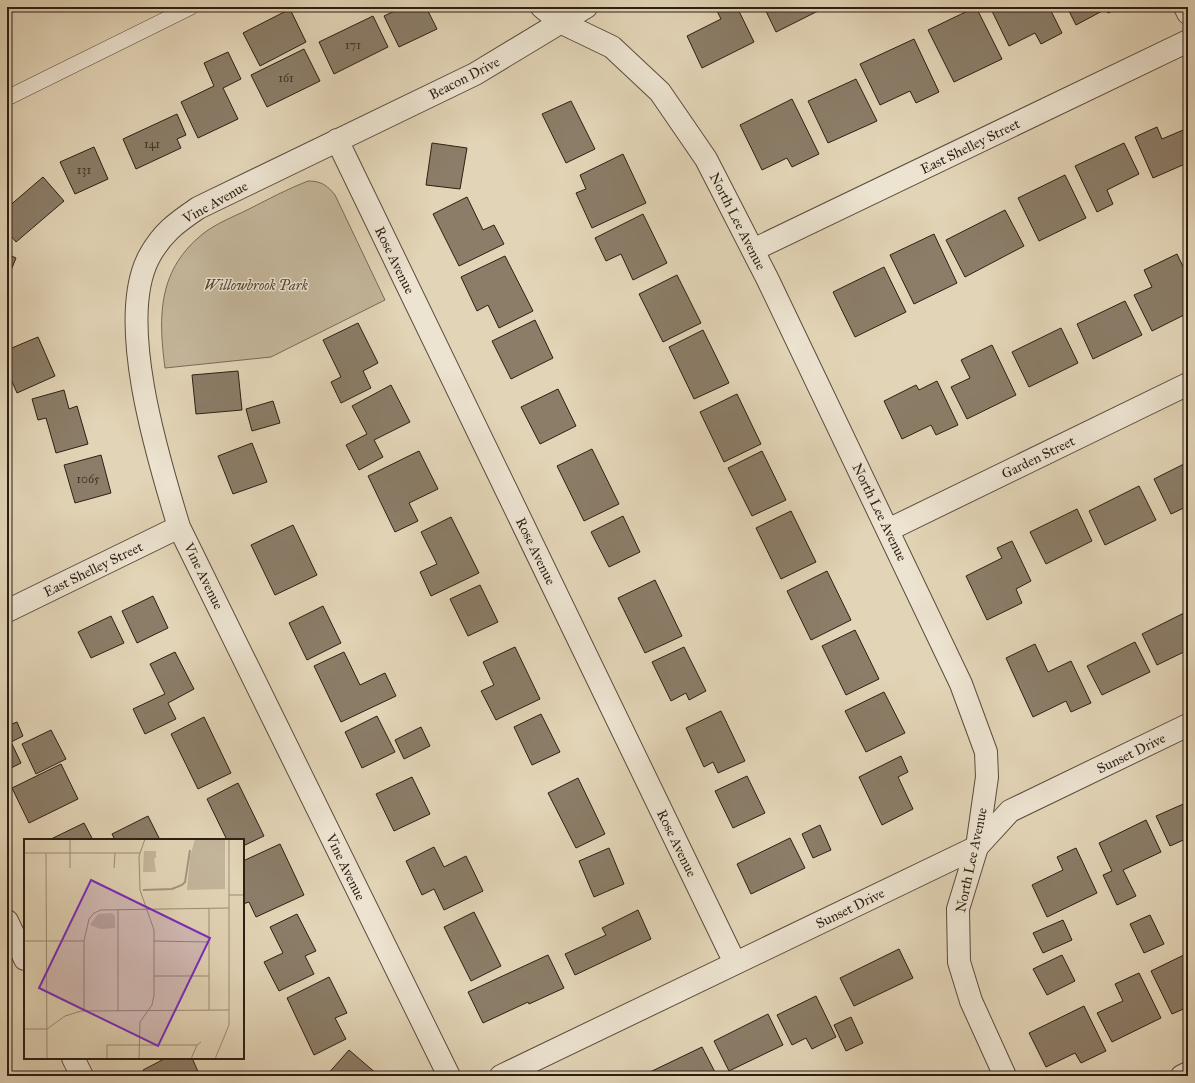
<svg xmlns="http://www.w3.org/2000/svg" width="1195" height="1083" font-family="'IM FELL Great Primer',serif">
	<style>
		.green { fill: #c3b59a; stroke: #786a56 }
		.building { fill: #8b7d68; stroke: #2d1f13 }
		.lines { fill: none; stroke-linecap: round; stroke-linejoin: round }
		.service-casing { stroke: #5a4c3c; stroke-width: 16 }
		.minor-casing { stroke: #5a4c3c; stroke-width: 24 }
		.tertiary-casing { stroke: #5a4c3c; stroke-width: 24 }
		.service { stroke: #ece3d0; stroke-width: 15 }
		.minor { stroke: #ece3d0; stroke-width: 22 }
		.tertiary { stroke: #ece3d0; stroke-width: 22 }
		.labels { text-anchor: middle; stroke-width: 3; stroke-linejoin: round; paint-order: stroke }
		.number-label { font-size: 12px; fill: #443628 }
		.street-label { font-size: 14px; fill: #2d1f13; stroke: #ece3d0 }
		.park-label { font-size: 14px; font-style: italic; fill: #524435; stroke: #ece3d0 }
		.inset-river { fill: none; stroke: #a4967f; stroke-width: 2 }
		.inset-road { fill: none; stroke: #9a8c75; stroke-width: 1 }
		.view { fill: #7b2cbf; fill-opacity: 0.15; stroke: #7b2cbf; stroke-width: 2 }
		.inset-edge { fill: none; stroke: #2d1f13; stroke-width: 2 }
	</style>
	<rect width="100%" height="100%" fill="#e2d4b6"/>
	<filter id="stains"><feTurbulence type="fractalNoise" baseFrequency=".005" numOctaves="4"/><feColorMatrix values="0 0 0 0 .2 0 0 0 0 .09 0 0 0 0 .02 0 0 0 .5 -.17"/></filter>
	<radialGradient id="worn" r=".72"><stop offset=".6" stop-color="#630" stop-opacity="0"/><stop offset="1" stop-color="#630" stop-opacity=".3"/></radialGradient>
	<path class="green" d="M308,181C321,181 327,185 335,195L385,300L271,357L165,368C158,315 158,269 204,233C217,223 233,217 247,210C267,200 287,189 308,181Z"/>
	<path class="building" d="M403,7H426L437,29L399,47L384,16Z
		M719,7H737L754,42L702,68L687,36L721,19L716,9Z
		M764,7H826L776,32Z
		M976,7L1002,59L954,82L928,30Z
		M990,7H1049L1062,33L1041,44L1035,33L1009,46Z
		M1067,7H1120L1108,13L1106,9L1076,25Z
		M290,9L306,42L260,66L243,33Z
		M373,16L388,47L334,74L319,42Z
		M914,39L939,92L916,103L910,91L880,105L860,64Z
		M304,49L320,81L267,107L251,75Z
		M228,52L241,79L223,88L238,119L198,138L181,102L214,86L204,63Z
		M856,79L877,121L828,143L808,101Z
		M792,99L819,154L792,167L787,158L762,170L740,125Z
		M571,101L595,149L566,163L542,114Z
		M177,114L186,135L177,139L181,148L136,169L123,139Z
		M1157,127L1162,139L1188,128V169L1185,164L1153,178L1135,137Z
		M432,143L467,148L460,189L426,185Z
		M1124,143L1139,174L1107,190L1113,204L1097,212L1075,166Z
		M94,147L108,179L75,194L60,162Z
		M623,154L646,203L592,228L576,193L586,189L580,175Z
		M1065,175L1086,218L1039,241L1018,198Z
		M43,177L64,201L16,242L7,231V208Z
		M467,197L483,230L494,225L504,244L459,266L433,214Z
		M1005,210L1024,246L965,277L946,240Z
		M643,214L667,263L633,280L621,254L606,261L595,238Z
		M934,234L957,283L914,304L890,255Z
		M7,254L16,258L7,280Z
		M1177,254L1188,277V313L1152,331L1134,295L1152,287L1144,270Z
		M505,256L533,311L499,328L488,305L477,311L461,277Z
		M884,267L906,312L855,337L833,292Z
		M677,275L701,323L663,342L639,294Z
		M1125,301L1142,335L1093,359L1077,324Z
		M535,320L553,358L511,379L492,341Z
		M358,323L378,363L363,371L371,388L341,403L331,382L341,377L323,340Z
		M1061,328L1078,363L1029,387L1012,352Z
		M703,330L729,383L694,399L669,347Z
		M38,337L55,376L17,393L7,370V350Z
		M992,345L1016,395L967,419L951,387L970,378L961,360Z
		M238,371L242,410L196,414L192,375Z
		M937,381L958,425L936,435L931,425L902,439L884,401L916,385L919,390Z
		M391,385L410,422L374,440L383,457L359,470L346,445L367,434L352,406Z
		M558,389L576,426L540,444L521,407Z
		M64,390L69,409L77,406L88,444L56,453L46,418L38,420L32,399Z
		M737,394L761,444L724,462L700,412Z
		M273,401L280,423L252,431L246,409Z
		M252,443L267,482L233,494L218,456Z
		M592,449L619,504L584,521L557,466Z
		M419,451L438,489L409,503L418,521L395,532L368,476Z
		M762,451L786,500L752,516L728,468Z
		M101,455L111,493L75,503L64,465Z
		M1188,462V506L1171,514L1154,479Z
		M1139,486L1156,520L1105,545L1089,511Z
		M1077,509L1092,541L1046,564L1030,532Z
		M791,511L816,562L781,579L756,528Z
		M623,516L640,552L609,567L591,532Z
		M451,517L479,573L431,596L420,572L437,564L421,532Z
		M293,525L317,575L275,595L251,545Z
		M1012,541L1031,581L1016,589L1022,603L987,620L966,576L1002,558L997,548Z
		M827,571L851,620L811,640L787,591Z
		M655,580L682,636L645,653L618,598Z
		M480,585L498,622L468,636L450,599Z
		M153,596L168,628L137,643L122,611Z
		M323,606L341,643L307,660L289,623Z
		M1188,611V650L1157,665L1142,634Z
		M111,616L124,643L91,658L78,632Z
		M855,630L879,679L846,695L822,646Z
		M1135,642L1150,672L1102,695L1087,666Z
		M1035,644L1048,672L1071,661L1091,703L1071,712L1066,701L1033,717L1006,658Z
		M515,647L540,699L496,720L481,691L494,685L483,662Z
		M684,647L706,691L689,700L686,693L671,701L652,662Z
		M175,652L194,689L168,703L176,719L145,734L133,709L165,694L150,664Z
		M344,652L360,685L385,673L396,696L341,722L314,666Z
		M884,692L905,733L866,752L845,711Z
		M721,711L745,761L718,773L713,762L704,767L686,728Z
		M541,714L560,752L532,765L514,727Z
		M377,716L395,752L362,768L345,732Z
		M204,717L231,773L198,789L171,734Z
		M17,722L23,736L11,742L21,763L7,770V726Z
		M421,727L430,746L404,759L395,740Z
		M51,730L66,759L36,774L22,744Z
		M901,756L908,772L898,777L913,809L882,825L859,777Z
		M61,764L78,799L29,823L12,788Z
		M747,776L765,813L733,828L715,791Z
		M412,777L430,814L394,831L376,794Z
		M578,778L605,834L576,848L548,793Z
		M238,783L264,836L243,846V840H227L207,799Z
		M1188,802V838L1170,846L1156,816Z
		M148,816L160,840H115L112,834Z
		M1146,820L1161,852L1123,870L1136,896L1117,905L1103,875L1112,871L1099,843Z
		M84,823L93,840H49Z
		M820,825L831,850L813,858L802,834Z
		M790,838L805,868L751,894L737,864Z
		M280,844L304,895L256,917L249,902L243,904V861Z
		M434,847L444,867L466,856L483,891L444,910L434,889L422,895L406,861Z
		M609,848L624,884L594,897L579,861Z
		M1076,848L1097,893L1047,917L1032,885L1063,870L1057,857Z
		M638,910L651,939L575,975L565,954L606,935L602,928Z
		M474,912L501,966L471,981L444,927Z
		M297,914L316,951L305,956L314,974L279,991L264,962L283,953L270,927Z
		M1150,915L1164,944L1144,953L1130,924Z
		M1063,920L1072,940L1043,953L1033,933Z
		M899,949L913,978L854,1006L840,978Z
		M1188,953V1007L1172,1014L1151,971Z
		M548,955L564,988L529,1004L528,1002L483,1023L468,992Z
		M1062,955L1075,981L1047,995L1033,969Z
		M1139,973L1161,1018L1112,1042L1097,1013L1123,1001L1115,984Z
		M329,977L347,1013L335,1018L346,1039L314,1055L287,998Z
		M816,996L836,1037L812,1049L806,1038L792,1045L777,1015Z
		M1084,1006L1106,1051L1081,1063L1075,1053L1046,1067L1029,1033Z
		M768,1014L783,1045L729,1071L714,1041Z
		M851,1017L863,1043L846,1051L834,1025Z
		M702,1047L716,1074L712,1076H652L650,1072Z
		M349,1050L377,1074L375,1076H326Z
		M166,1058H192L200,1076H146L143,1070Z"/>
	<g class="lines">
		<defs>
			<path id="service" d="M7,98L191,7"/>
			<path id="minor" d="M1185,7L1188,13
				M337,140L735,963
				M753,250L1188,41
				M888,530L1188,384
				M7,611L179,527
				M7,921L25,959
				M73,1058L82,1076
				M449,1076L179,527C159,461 115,321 149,257C162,233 176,223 198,208L475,74L586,7
				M501,1076L977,847L1010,811L1188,725
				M1182,1076L1188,1073"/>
			<path id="tertiary" d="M542,7L560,22L612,47L660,92L706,159L767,278L961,684L986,752L987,777L977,847L958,909L959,962L971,1001L1005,1076"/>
		</defs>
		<use href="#service" class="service-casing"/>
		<use href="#minor" class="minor-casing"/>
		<use href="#tertiary" class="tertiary-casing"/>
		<use href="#service" class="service"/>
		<use href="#minor" class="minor"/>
		<use href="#tertiary" class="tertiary"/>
	</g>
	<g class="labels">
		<g class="number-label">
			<text x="353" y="49">171</text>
			<text x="286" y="82">161</text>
			<text x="152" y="148">141</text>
			<text x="84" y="174">131</text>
			<text x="88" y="483">1065</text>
		</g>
		<g class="street-label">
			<text transform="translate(464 78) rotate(-27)" y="5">Beacon Drive</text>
			<text transform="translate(970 146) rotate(-26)" y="5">East Shelley Street</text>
			<text transform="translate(215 202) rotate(-29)" y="5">Vine Avenue</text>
			<text transform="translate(738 221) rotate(63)" y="5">North Lee Avenue</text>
			<text transform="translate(395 260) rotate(64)" y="5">Rose Avenue</text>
			<text transform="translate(1038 457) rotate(-26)" y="5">Garden Street</text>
			<text transform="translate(880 512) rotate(64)" y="5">North Lee Avenue</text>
			<text transform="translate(536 551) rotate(64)" y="5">Rose Avenue</text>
			<text transform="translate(93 569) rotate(-26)" y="5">East Shelley Street</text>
			<text transform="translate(204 576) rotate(64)" y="5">Vine Avenue</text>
			<text transform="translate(1131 753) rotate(-26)" y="5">Sunset Drive</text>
			<text transform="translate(677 843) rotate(64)" y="5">Rose Avenue</text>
			<text transform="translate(971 860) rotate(-78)" y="5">North Lee Avenue</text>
			<text transform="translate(346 867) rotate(64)" y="5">Vine Avenue</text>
			<text transform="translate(850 908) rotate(-26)" y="5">Sunset Drive</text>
		</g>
		<g class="park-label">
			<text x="256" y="290">Willowbrook Park</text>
		</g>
	</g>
	<g transform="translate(24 839)">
		<rect width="220" height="220" fill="#e2d4b6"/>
		<path d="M171,0H201V50L163,51L166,18ZM120,12H132V19H135H130L132,33H119ZM88,74L91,77V89L77,90L66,86L74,75Z" fill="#c3b59a"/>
		<path class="inset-river" d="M119,51L148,50L158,46L161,43L166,11"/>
		<path class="inset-road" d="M0,14H116M22,14L23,220M46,29V0M90,29L91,14M205,56H220M0,102H60M130,102L185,103M130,137H185M185,171V69M60,172V102L65,80L70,74L77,71L205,69M94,172V71M0,190H23L41,177L57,172L205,171M83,220V206H173L177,203M115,220L116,183L128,166L130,156V91L116,51L115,17L121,0M167,220L173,206M191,220L205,186V0"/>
		<path class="view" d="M67,41L186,99L134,207L15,149Z"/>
		<rect width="220" height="220" class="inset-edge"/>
	</g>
	<rect width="1195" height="1083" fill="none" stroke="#e2d4b6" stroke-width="24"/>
	<rect x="8" y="8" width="1179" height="1067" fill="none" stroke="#2d1f13" stroke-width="2"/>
	<rect x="12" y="12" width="1171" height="1059" fill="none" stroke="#2d1f13"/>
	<rect width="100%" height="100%" filter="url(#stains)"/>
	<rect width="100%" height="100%" fill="url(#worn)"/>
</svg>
